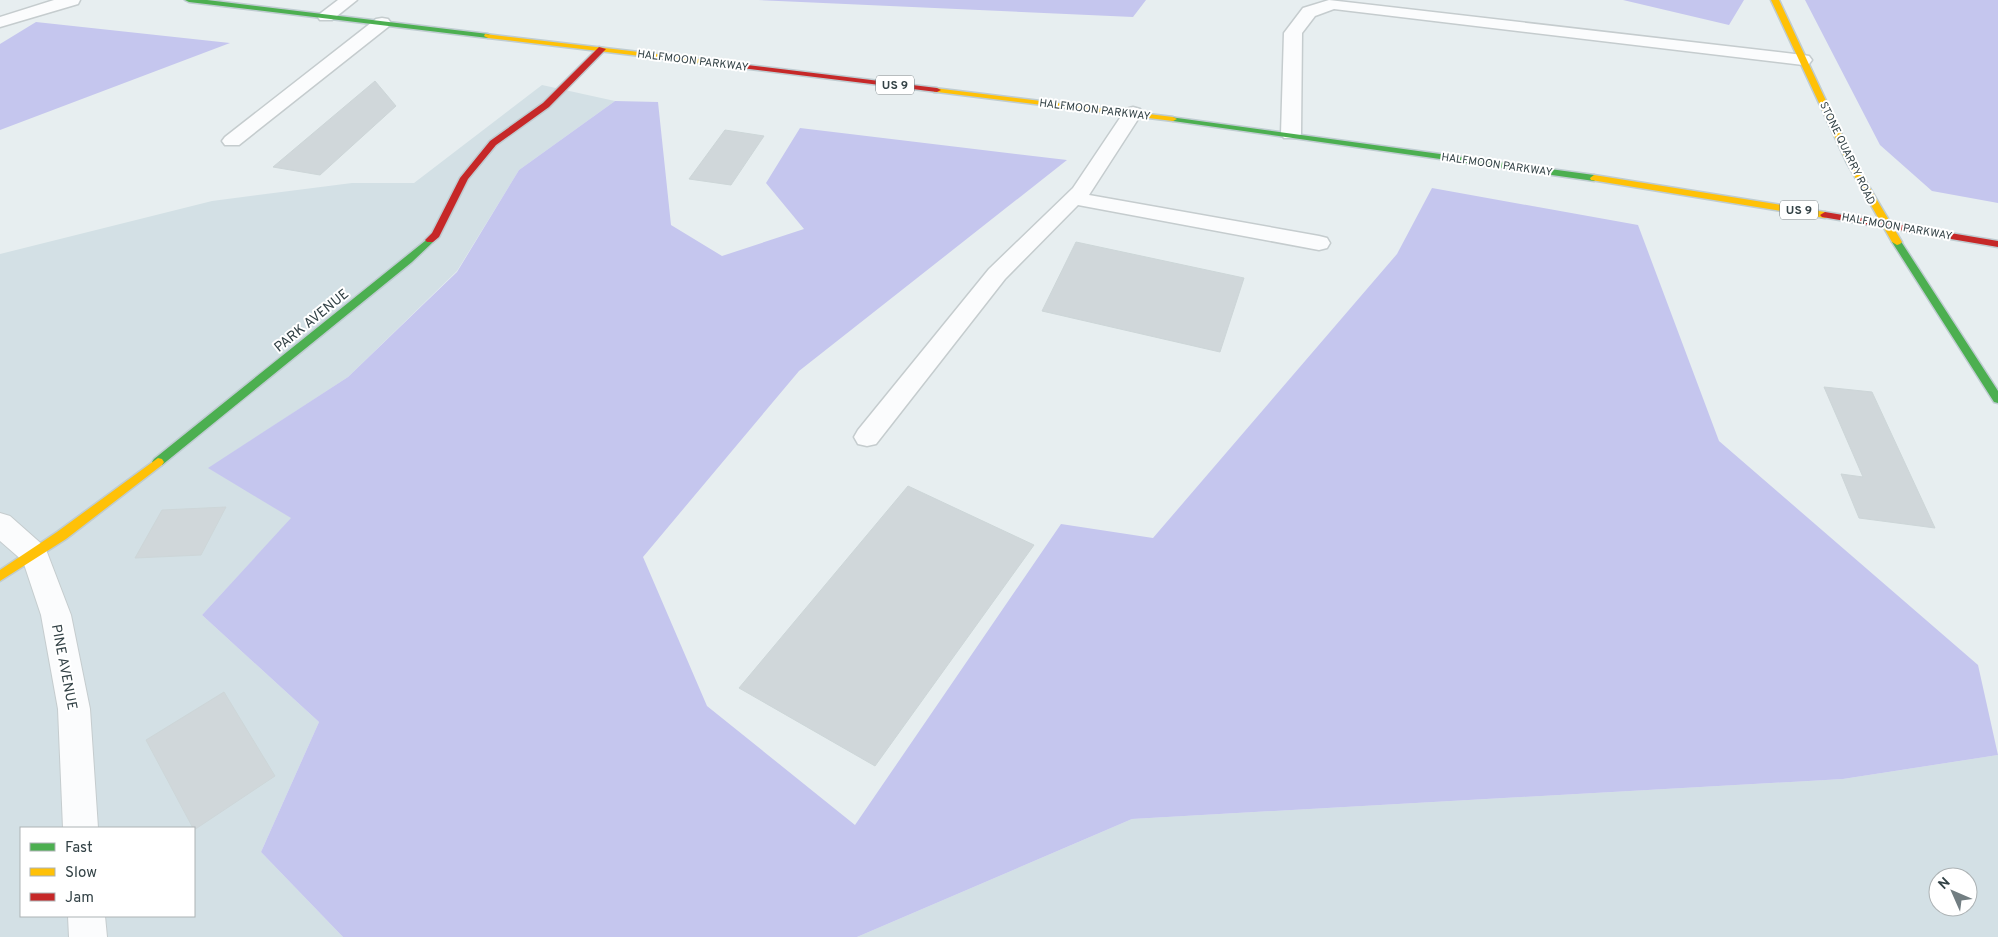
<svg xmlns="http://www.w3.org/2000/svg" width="1998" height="937" font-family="Overpass,sans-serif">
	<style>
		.residential { fill: #d3e0e5; fill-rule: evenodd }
		.green { fill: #c5c6ee }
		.building { fill: #d0d7da; stroke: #cdd6d8 }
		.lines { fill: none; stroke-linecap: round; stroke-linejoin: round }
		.lane-casing { stroke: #c5ccce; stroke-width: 3 }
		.street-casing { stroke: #c5ccce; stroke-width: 2 }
		.fast-casing { stroke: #bfccd1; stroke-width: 3 }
		.slow-casing { stroke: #bfccd1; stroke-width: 3 }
		.jam-casing { stroke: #bfccd1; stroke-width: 3 }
		.lane { fill: #fbfcfd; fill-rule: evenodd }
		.street { fill: #fbfcfd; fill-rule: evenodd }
		.fast { fill: #4caf50; fill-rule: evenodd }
		.slow { fill: #ffc107; fill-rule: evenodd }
		.jam { fill: #c62828; fill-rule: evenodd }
		.labels { text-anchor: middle; stroke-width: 4; stroke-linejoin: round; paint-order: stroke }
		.far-street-label { font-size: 11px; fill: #334246; stroke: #fff }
		.shield { fill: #fff; stroke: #707b7e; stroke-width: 1 }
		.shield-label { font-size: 12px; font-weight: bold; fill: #334246 }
		.street-label { font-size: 14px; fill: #334246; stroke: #fff }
	</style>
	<rect width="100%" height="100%" fill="#e7eef0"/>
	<path class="residential" d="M542,85L615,101L519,170L457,271L348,377L209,468L292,518L202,615L319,722L261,852L343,937H0V254L212,201L352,183H414ZM21,828H194V916H21Z
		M1998,755V937H857L1132,819L1843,779ZM1938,877H1968V907H1938Z"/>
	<path class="green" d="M758,0H1146L1133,17Z
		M1623,0H1744L1729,25Z
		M1805,0H1998V203L1932,191L1880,145Z
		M36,22L230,43L0,130V44Z
		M615,101L658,102L671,225L722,256L804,229L766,183L800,128L1067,160L799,371L643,557L707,706L855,825L1061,524L1153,538L1397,254L1432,188L1638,225L1719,441L1978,665L1998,755L1843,779L1132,819L857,937H343L261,852L319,722L202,615L291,518L208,468L348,377L457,272L519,170Z"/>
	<path class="building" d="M375,81L396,106L320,175L273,167Z
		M725,130L764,136L731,185L689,179Z
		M1076,242L1244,278L1220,352L1042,311Z
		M1824,387L1872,392L1935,528L1859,518L1841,474L1863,477Z
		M908,486L1034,545L875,766L739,688Z
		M226,507L201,555L135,558L162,510Z
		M224,692L275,776L194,830L146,740Z"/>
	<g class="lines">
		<defs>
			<path id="lane" d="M54,0H80L78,4L0,27V17Z
				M338,0H357L332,20H320L317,16Z
				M1329,0L1803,55L1809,56L1812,60L1809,64L1803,65L1334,9L1315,16L1302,33L1301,134L1298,138H1284L1281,134L1284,33L1303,8Z
				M382,18L388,19L391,23L388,27L239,145H225L222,141L225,137L376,19Z
				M1133,107L1140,109L1142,113L1089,195L1319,236L1327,238L1330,243L1327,248L1319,250L1078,205L1005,279L876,444L867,446L858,444L854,437L858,430L989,269L1073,188L1126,109Z"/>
			<path id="street" d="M0,513L10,516L45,547L71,615L90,709L98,828H63L58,709L41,615L23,561L0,541Z
				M68,916H105L107,937H69Z"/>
			<path id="fast" d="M185,0H207L488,34L492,36L488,38L189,2Z
				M1170,117L1594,175L1598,178L1594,181L1173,121L1169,119Z
				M430,237L433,238V242L412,262L162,465H154L152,462L154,459Z
				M1897,239L1900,240L1998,391V403L1994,402L1892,242Z"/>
			<path id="slow" d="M1771,0H1779L1855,163L1902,242L1900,244L1897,245L1892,242L1847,163Z
				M485,34L725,62L729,64L725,66L488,38L484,36Z
				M934,88L1173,117L1177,119L1173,121L937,92H934Z
				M1594,175L1825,212L1830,215L1825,218L1591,180L1590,178Z
				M158,458L162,459L164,462L162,465L66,539L0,581V570L57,532Z"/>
			<path id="jam" d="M599,47L606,49L549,107L496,145L468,179L439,237L433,242H427L425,240L432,233L460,178L490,141L543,103Z
				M722,62L937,88L941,90L937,92L725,66L721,64Z
				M1825,212L1998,241V247L1822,217L1820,215Z"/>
		</defs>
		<use href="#lane" class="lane-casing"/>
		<use href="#street" class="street-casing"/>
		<use href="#fast" class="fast-casing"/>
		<use href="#slow" class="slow-casing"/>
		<use href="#jam" class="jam-casing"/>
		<use href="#lane" class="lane"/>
		<use href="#street" class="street"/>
		<use href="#fast" class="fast"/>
		<use href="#slow" class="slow"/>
		<use href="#jam" class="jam"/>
	</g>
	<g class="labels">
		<g class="far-street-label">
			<text transform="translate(693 60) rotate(7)" y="4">HALFMOON PARKWAY</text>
			<text transform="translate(1095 109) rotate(7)" y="4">HALFMOON PARKWAY</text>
			<text transform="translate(1848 153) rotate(64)" y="4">STONE QUARRY ROAD</text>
			<text transform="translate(1497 164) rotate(8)" y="4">HALFMOON PARKWAY</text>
			<text transform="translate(1897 226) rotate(10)" y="4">HALFMOON PARKWAY</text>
		</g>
		<g class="shield">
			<rect x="876" y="75.5" width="38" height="19" rx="4"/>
			<rect x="1780" y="200.5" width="38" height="19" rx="4"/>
		</g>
		<g class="shield-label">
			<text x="895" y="89">US 9</text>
			<text x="1799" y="214">US 9</text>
		</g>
		<g class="street-label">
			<text transform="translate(311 320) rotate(-39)" y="5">PARK AVENUE</text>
			<text transform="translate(65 667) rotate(79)" y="5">PINE AVENUE</text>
		</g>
	</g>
	<rect x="20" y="827" width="175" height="90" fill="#ffffff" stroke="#adb3b5"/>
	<rect x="30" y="843" width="25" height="8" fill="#4caf50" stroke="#adb3b5"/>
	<text x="65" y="852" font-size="15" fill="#334246">Fast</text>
	<rect x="30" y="868" width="25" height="8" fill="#ffc107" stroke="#adb3b5"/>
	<text x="65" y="877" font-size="15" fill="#334246">Slow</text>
	<rect x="30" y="893" width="25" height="8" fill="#c62828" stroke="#adb3b5"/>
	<text x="65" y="902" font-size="15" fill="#334246">Jam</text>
	<g transform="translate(1953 892) rotate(315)"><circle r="24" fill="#ffffff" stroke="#adb3b5"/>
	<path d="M0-4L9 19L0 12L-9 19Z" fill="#727e82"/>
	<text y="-8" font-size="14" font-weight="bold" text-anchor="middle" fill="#334246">N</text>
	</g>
</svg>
